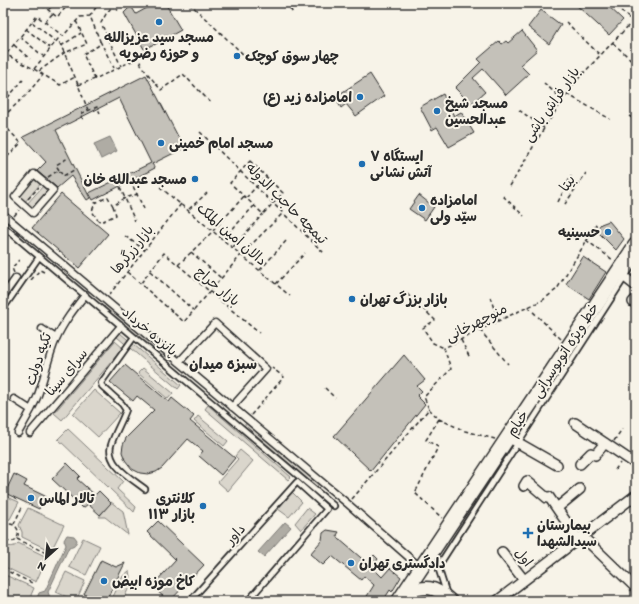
<svg xmlns="http://www.w3.org/2000/svg" width="639" height="604" font-family="Itim,'Playpen Sans Arabic',sans-serif">
	<style>
		.green { fill: #dad6cc; stroke: #82807c }
		.water { fill: #afaca4; stroke: #7a7874 }
		.building { fill: #c4c1b9; stroke: #2b2b2b }
		.lines { fill: none; stroke-linecap: round; stroke-linejoin: round }
		.service-casing { stroke: #2b2b2b; stroke-width: 8 }
		.pedestrian-casing { stroke: #2b2b2b; stroke-width: 9 }
		.minor-casing { stroke: #2b2b2b; stroke-width: 12 }
		.secondary-casing { stroke: #2b2b2b; stroke-width: 15 }
		.primary-casing { stroke: #2b2b2b; stroke-width: 17 }
		.path { stroke: #2b2b2b; stroke-width: 1.5; stroke-dasharray: 4 3; stroke-linecap: butt }
		.service { stroke: #f7f3e8; stroke-width: 4.5 }
		.pedestrian { stroke: #f7f3e8; stroke-width: 6 }
		.minor { stroke: #f7f3e8; stroke-width: 9 }
		.secondary { stroke: #f7f3e8; stroke-width: 12 }
		.primary { stroke: #f7f3e8; stroke-width: 14 }
		.poi-dot { fill: #1f6fb2; stroke: #f7f3e8; stroke-width: 1.5 }
		.labels { text-anchor: middle; stroke-width: 4; stroke-linejoin: round; paint-order: stroke }
		.poi-label { font-size: 14px; font-weight: bold; fill: #2b2b2b; stroke: #f7f3e8; text-anchor: start }
		.street-label { font-size: 14px; fill: #2b2b2b; stroke: #f7f3e8 }
		.neighbourhood-label { font-size: 15px; font-weight: bold; fill: #2b2b2b; stroke: #f7f3e8 }
	</style>
	<rect width="100%" height="100%" fill="#f7f3e8"/>
	<filter id="ink" filterUnits="userSpaceOnUse"><feTurbulence type="fractalNoise" baseFrequency=".025" numOctaves="2"/><feDisplacementMap in="SourceGraphic" scale="8" xChannelSelector="R" yChannelSelector="G"/><feConvolveMatrix kernelMatrix="1 2 1 2 8 2 1 2 1" color-interpolation-filters="sRGB"/></filter>
	<g filter="url(#ink)">
		<path class="green" d="M34,176L42,182L24,203L17,197Z
			M44,185L51,191L32,211L26,205Z
			M106,305L171,359L168,362L103,308Z
			M120,333L181,385L178,389L117,337Z
			M115,341L123,348L62,420L54,413Z
			M143,368L173,393L168,399L138,373Z
			M94,390L120,413L98,437L73,414Z
			M208,405L291,477L288,480L205,409Z
			M198,416L228,441L224,446L194,421Z
			M247,422L319,483L317,487L244,426Z
			M68,429L123,481L117,489L136,507L134,512L58,439Z
			M240,450L253,461L228,491L218,482L238,459L235,456Z
			M292,492L302,502L289,517L278,509Z
			M3,495L19,502L10,519L3,522Z
			M111,502L123,511L128,535L105,517H99Z
			M28,508L64,525L51,551L22,537V532L19,525Z
			M307,508L315,514L301,530L295,523Z
			M83,538L100,546L86,575L69,567Z
			M18,543L47,557L36,582L3,566V554L7,546C11,547 15,547 18,543Z
			M129,571C132,583 128,591 122,601H111L123,576Z
			M66,572L85,581L76,601L56,592Z
			M3,574L34,588L31,595L32,601H3Z"/>
		<path class="water" d="M110,137L117,151L101,159L94,144Z
			M285,522L291,527L264,557L258,552Z
			M67,535L74,536L77,540C76,545 73,546 69,547L48,592L50,598L49,601H38L37,598L39,593L45,591L66,545L64,540Z"/>
		<path class="building" d="M156,3H165L181,30L154,45V44L144,49L124,13L131,6L136,14Z
			M574,3H605L623,20L609,35Z
			M541,10L561,25L549,44L528,27Z
			M522,31L537,50L520,65L529,74L506,95L483,69L473,78L485,92L471,104L455,88L481,62L478,59L499,41L502,44L506,41L508,43Z
			M370,74L384,96L356,116L346,104L341,108L335,97Z
			M146,75L184,148L152,164L155,168L93,200L89,193L151,163L119,98L56,130L90,198L87,200L71,176L57,188L37,171L46,162L23,137Z
			M443,94L454,116L461,112L474,133L449,147L437,127L432,130L420,107Z
			M61,194L108,234L79,268L32,228Z
			M419,195L434,207L425,220L409,209Z
			M609,221L624,239L616,250L596,230L601,224Z
			M583,257L606,272L589,299L566,284Z
			M404,355L425,380L417,386L422,391L417,396L425,404L371,471L334,436Z
			M125,365L169,402L172,398L194,416L190,421L235,458L221,475L199,456L203,451L188,439L162,468L156,472L148,474L140,473L132,469L125,460L122,452L123,445L126,438L154,410L137,396L133,401L110,382Z
			M67,463L80,476L77,479L95,495L99,491L111,503L100,515L88,504L83,508L52,479Z
			M14,474L27,481L24,486L45,496L39,509L5,493Z
			M158,521L204,565L170,601H168L152,586L176,560L147,532Z
			M327,530L339,532L337,535L339,539L367,563L374,555L378,559L372,567L382,577L390,568L401,577L392,592L390,590L383,601H364L374,585L364,576L361,580L332,556L323,565L310,554L322,540L323,533Z
			M101,560L116,567L125,563L106,601H99L84,594Z"/>
		<g class="lines">
			<defs>
				<path id="service" d="M3,226L334,506
					M3,309L39,257
					M134,337L101,383L102,386L122,404L126,410C122,421 116,431 112,442C103,463 131,478 145,489
					M446,592L439,570L441,562L636,260
					M190,601L297,482
					M248,601L327,509L297,482"/>
				<path id="pedestrian" d="M34,174L53,190L33,213L15,197Z
					M3,214L348,504L421,568
					M3,296L16,278
					M42,329L56,338
					M179,362L215,323L266,369L232,407
					M14,399L31,410
					M18,433C25,421 33,408 38,395C45,376 48,357 56,339C63,323 74,309 85,295
					M30,433L121,326"/>
				<path id="minor" d="M618,272L636,286
					M633,302L636,299
					M575,423L636,464
					M508,437L557,465
					M580,464L591,453L595,455L605,443
					M524,486L527,481L547,498L549,497L578,539
					M557,508L580,489
					M582,536L636,588
					M502,552L524,580
					M497,601L636,495"/>
				<path id="secondary" d="M405,592C428,586 433,585 451,601"/>
				<path id="primary" d="M399,601L636,245"/>
			</defs>
			<use href="#service" class="service-casing"/>
			<use href="#pedestrian" class="pedestrian-casing"/>
			<use href="#minor" class="minor-casing"/>
			<use href="#secondary" class="secondary-casing"/>
			<use href="#primary" class="primary-casing"/>
			<path class="path" d="M35,3L42,5L57,17L70,3
				M110,3L120,12
				M115,3L106,14L101,23L121,66
				M189,3L246,57
				M286,3L293,13
				M49,9L54,3
				M620,9L625,3
				M32,22L55,41
				M45,22L53,13
				M566,22L601,56
				M26,29L50,48
				M20,37L43,56
				M100,41L114,68
				M613,43L636,64
				M14,45L30,59
				M61,46L81,33
				M3,53L34,69L60,85L75,77
				M3,58L37,16L63,36L80,17L90,16
				M34,69L58,39L75,77L88,110
				M39,71L64,53L87,44L76,21
				M95,79L83,54L98,46L100,41L90,16L99,3
				M544,83L563,100
				M78,85L95,79L138,58L143,68L161,90L183,74L212,104
				M567,94L610,119
				M3,103L23,80
				M519,110L544,128
				M629,116L636,120
				M3,117L27,94L43,75
				M83,119L80,114L97,107L100,113
				M3,124L21,143L5,159L3,157
				M200,132L325,254
				M250,161L283,193L263,214L230,183Z
				M59,170L56,165L68,158
				M48,177L59,170L63,176L74,170
				M510,186L546,125L576,81L631,23L632,21L612,3
				M120,187L135,221
				M160,187L290,296
				M503,196L524,216
				M246,198L266,176
				M28,199L39,187
				M558,202L571,176
				M565,204L586,173
				M113,206L108,197L95,203L92,211L97,219L101,222L116,215L113,206L125,198L138,194
				M144,209L131,182L148,173
				M189,209L207,193
				M14,216L19,210
				M125,236L145,250
				M223,239L254,206
				M586,240L613,260
				M233,247L263,214
				M191,252L221,278
				M178,265L213,231L244,196
				M260,270L286,241
				M150,271L193,310
				M127,272L184,322L241,255L283,213
				M14,273L12,268L19,260
				M31,280L40,270L44,272
				M141,283L164,253L259,333
				M276,284L305,253
				M407,294L435,320L423,328L433,343L444,348
				M109,295L181,204
				M490,297L498,320
				M528,307L561,339
				M480,330L508,364
				M461,340L470,358
				M325,388L335,398
				M429,409L439,419L465,431L495,439
				M251,415L284,377L272,368
				M439,419L426,440L438,447L415,493L442,518
				M614,441L622,429
				M615,470L620,463
				M352,499L429,409L424,397L451,369L444,348L498,321L543,300L557,289L598,222
				M14,524L22,507
				M3,526C16,518 25,536 12,542L3,540
				M17,539L46,553
				M3,547L5,542
				M3,569L34,584"/>
			<use href="#service" class="service"/>
			<use href="#pedestrian" class="pedestrian"/>
			<use href="#minor" class="minor"/>
			<use href="#secondary" class="secondary"/>
			<use href="#primary" class="primary"/>
		</g>
	</g>
	<g class="poi-dot">
		<circle cx="159" cy="22" r="4"/>
		<circle cx="237" cy="56" r="4"/>
		<circle cx="360" cy="97" r="4"/>
		<circle cx="437" cy="111" r="4"/>
		<circle cx="161" cy="143" r="4"/>
		<circle cx="362" cy="164" r="4"/>
		<circle cx="195" cy="179" r="4"/>
		<circle cx="422" cy="208" r="4"/>
		<circle cx="608" cy="232" r="4"/>
		<circle cx="352" cy="299" r="4"/>
		<circle cx="31" cy="498" r="4"/>
		<circle cx="203" cy="506" r="4"/>
		<path d="M526 527h4v4h4v4h-4v4h-4v-4h-4v-4h4z"/>
		<circle cx="351" cy="563" r="4"/>
		<circle cx="104" cy="581" r="4"/>
	</g>
	<g class="labels">
		<g class="poi-label">
			<text x="159" y="42" text-anchor="middle">مسجد سید عزیزالله<tspan x="159" dy="16">و حوزه رضویه</tspan></text>
			<text x="245" y="61">چهار سوق کوچک</text>
			<text x="352" y="102" text-anchor="end">امامزاده زید (ع)</text>
			<text x="445" y="108">مسجد شیخ<tspan x="445" dy="16">عبدالحسین</tspan></text>
			<text x="169" y="148">مسجد امام خمینی</text>
			<text x="370" y="161">ایستگاه ۷<tspan x="370" dy="16">آتش نشانی</tspan></text>
			<text x="187" y="184" text-anchor="end">مسجد عبدالله خان</text>
			<text x="430" y="205">امامزاده<tspan x="430" dy="16">سیّد ولی</tspan></text>
			<text x="600" y="237" text-anchor="end">حسینیه</text>
			<text x="360" y="304">بازار بزرگ تهران</text>
			<text x="39" y="503">تالار الماس</text>
			<text x="195" y="503" text-anchor="end">کلانتری<tspan x="195" dy="16">۱۱۳ بازار</tspan></text>
			<text x="537" y="530">بیمارستان<tspan x="537" dy="16">سیدالشهدا</tspan></text>
			<text x="359" y="568">دادگستری تهران</text>
			<text x="112" y="586">کاخ موزه ابیض</text>
		</g>
		<g class="street-label">
			<text transform="translate(551 104) rotate(-55)" y="5">بازار فراش باشی</text>
			<text transform="translate(567 183) rotate(-56)" y="5">بیتا</text>
			<text transform="translate(287 203) rotate(45)" y="5">تیمچه حاجب الدوله</text>
			<text transform="translate(232 234) rotate(41)" y="5">دالان امین الملک</text>
			<text transform="translate(132 249) rotate(-51)" y="5">بازار زرگرها</text>
			<text transform="translate(218 286) rotate(40)" y="5">بازار حراج</text>
			<text transform="translate(476 322) rotate(-27)" y="5">منوچهرخانی</text>
			<text transform="translate(150 331) rotate(40)" y="5">پانزده خرداد</text>
			<text transform="translate(565 350) rotate(-57)" y="5">خط ویژه اتوبوسرانی</text>
			<text transform="translate(38 359) rotate(-71)" y="5">تکیه دولت</text>
			<text transform="translate(66 372) rotate(-50)" y="5">سرای سینا</text>
			<text transform="translate(517 423) rotate(-56)" y="5">خیام</text>
			<text transform="translate(235 534) rotate(-48)" y="5">داور</text>
			<text transform="translate(524 557) rotate(51)" y="5">اول</text>
		</g>
		<g class="neighbourhood-label">
			<text x="223" y="369">سبزه میدان</text>
		</g>
	</g>
	<rect width="639" height="604" fill="none" stroke="#f7f3e8" stroke-width="16"/>
	<rect x="8" y="8" width="623" height="588" fill="none" stroke="#2b2b2b" stroke-width="1.5" filter="url(#ink)"/>
	<g transform="translate(46 558) rotate(207)" stroke="#f7f3e8" stroke-width="3" paint-order="stroke">
	<path d="M0-3L7 15L0 10L-7 15Z" fill="#2b2b2b"/>
	<text y="-6" font-size="11" font-weight="bold" text-anchor="middle" fill="#2b2b2b">N</text>
	</g>
</svg>
